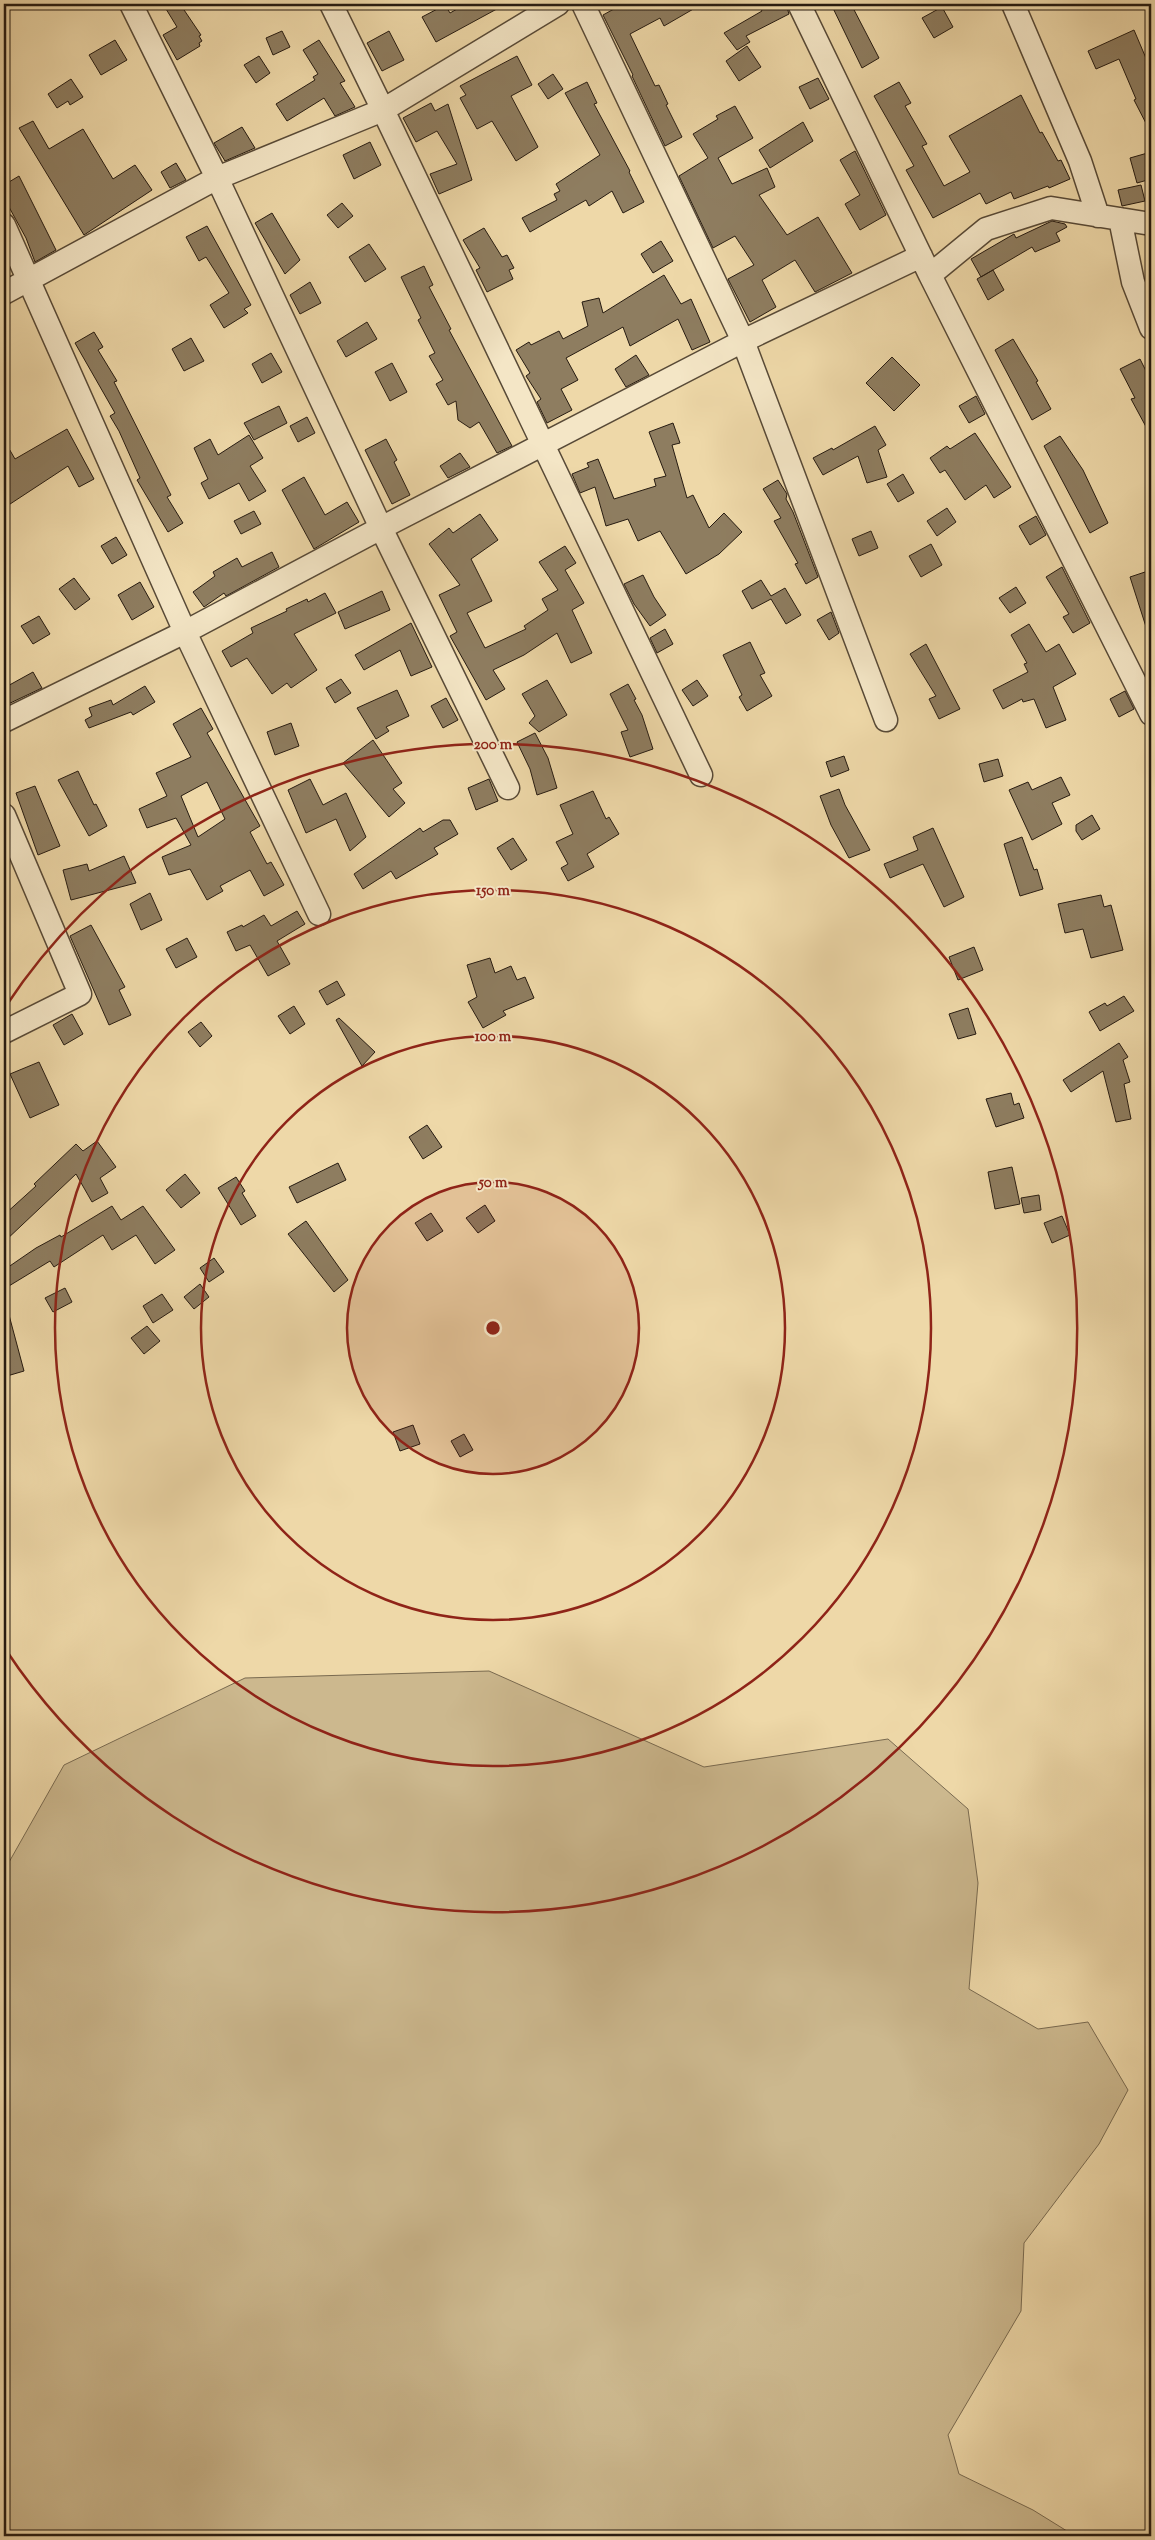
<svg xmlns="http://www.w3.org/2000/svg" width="1155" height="2540" font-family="'Sorts Mill Goudy',serif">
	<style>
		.green { fill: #ccb88e; stroke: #796a50 }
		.building { fill: #8e7d60; stroke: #261b11; fill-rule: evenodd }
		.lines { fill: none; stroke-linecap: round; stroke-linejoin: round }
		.minor-casing { stroke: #584a37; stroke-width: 25 }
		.minor { stroke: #f4e6c6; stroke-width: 22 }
		.ring { fill: none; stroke: #8f2418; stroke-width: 2.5 }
		.centre { fill: #8f2418; stroke: #f4e6c6; stroke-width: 2.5 }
		.ring-label { font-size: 15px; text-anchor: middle; font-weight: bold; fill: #8f2418; stroke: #f4e6c6; stroke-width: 4; stroke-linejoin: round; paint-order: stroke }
	</style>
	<rect width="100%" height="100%" fill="#eed8a8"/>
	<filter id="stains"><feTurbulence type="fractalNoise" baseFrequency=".004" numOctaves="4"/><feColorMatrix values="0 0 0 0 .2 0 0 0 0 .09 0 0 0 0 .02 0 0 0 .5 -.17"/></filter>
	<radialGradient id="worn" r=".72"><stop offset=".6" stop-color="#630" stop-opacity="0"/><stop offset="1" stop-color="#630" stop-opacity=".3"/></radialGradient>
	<path class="green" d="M489,1671L704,1767L888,1739L968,1809L978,1883L969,1989L1038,2029L1088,2022L1128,2090L1099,2144L1024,2243L1021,2311L948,2435L959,2474L1033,2510L1075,2536H4V1871L64,1765L245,1678Z"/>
	<path class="building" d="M163,4H180L201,35L199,36L202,41L199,43L200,46L177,60L163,35L177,27Z
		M466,4H506L436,42L422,17L445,5L450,13Z
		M623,4H702L664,26L660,18L630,34L655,86L659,85L668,104L666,105L682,137L665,146L632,76L633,75L603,15Z
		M758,4H786L789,14L746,36L750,42L737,50L724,33L762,11Z
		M831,4H851L879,58L862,68Z
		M942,7L953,27L934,38L922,18Z
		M1134,30L1151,70V133L1134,100L1136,99L1119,59L1096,69L1088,51Z
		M282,31L290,47L273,55L266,38Z
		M389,31L404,60L382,71L367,43Z
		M115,40L127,60L101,75L89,55Z
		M319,40L345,81L340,83L355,107L335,116L324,98L287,121L276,104L315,80L313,77L318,74L303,50Z
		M747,46L761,67L739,81L726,61Z
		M259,56L270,73L256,83L244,65Z
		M517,56L532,85L511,96L538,147L516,161L492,121L477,129L460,98L466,95L460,86Z
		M553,74L563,89L548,99L538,84Z
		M818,78L829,99L810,109L799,87Z
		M71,79L83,97L70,105L68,101L57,108L48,94Z
		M587,82L597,103L594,104L630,171L629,172L644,202L623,213L612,191L589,206L586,200L530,232L522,218L557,200L554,194L560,191L556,184L600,155L565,93Z
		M899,82L911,103L905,106L927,144L922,146L944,186L970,172L949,136L1021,95L1040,133L1042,132L1058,161L1061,160L1070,179L1049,188L1048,186L1014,199L1011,192L986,204L980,193L933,218L906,170L914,166L874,96Z
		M431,103L435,111L448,104L472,180L439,194L430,174L457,164L437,131L416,142L403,118Z
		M735,106L753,138L718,158L732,184L767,168L775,187L759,195L787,235L818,217L852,273L815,292L795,260L762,280L776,307L750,322L728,279L754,265L735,236L713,248L679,176L708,158L693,134L718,119L716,116Z
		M33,121L49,149L83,129L113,179L135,165L152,190L84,235L19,128Z
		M803,122L813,141L770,168L759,150Z
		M242,127L255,148L225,161L214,143Z
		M370,142L381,165L354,179L343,155Z
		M855,151L886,215L860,230L845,204L860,195L840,160Z
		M1151,152V179L1137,183L1130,158Z
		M176,163L186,180L170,188L161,172Z
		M19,176L56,250L35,262L26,238L4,198V185Z
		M1141,185L1145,201L1122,206L1118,190Z
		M342,203L353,216L338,228L327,215Z
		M272,213L300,260L285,274L255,223Z
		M1052,221L1065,224L1067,227L1056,233L1060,241L1035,252L1032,247L981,277L971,259L1014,234L1016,238Z
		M207,226L251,305L244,309L248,313L224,328L210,305L229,293L206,257L199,261L186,237Z
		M484,228L502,257L507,255L514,268L509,270L513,279L487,292L476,270L480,268L463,240Z
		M661,241L673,261L653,273L641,254Z
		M369,244L386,269L365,282L349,257Z
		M424,266L433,285L429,287L451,329L449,330L512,446L497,453L479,422L470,428L458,420L456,401L448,405L436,384L443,380L429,356L435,353L418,320L421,318L401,277Z
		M993,270L1004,290L988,300L977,279Z
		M664,275L681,304L691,299L710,342L692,350L678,319L630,346L623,327L566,358L578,380L561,389L572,410L547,423L537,402L541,399L526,376L530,373L516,350L529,342L531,345L559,331L563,339L588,326L582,302L599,298L603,313Z
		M310,282L321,303L300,314L290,295Z
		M367,322L377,339L346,357L337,341Z
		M94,332L103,347L98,350L117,381L114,382L171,495L167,497L183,523L168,532L137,480L140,478L119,431L110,416L115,413L75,343Z
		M191,338L204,361L184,371L172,349Z
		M1013,339L1038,381L1036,382L1051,409L1032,420L995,350Z
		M271,353L282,372L262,383L252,364Z
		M636,355L649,375L626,387L615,369Z
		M892,357L920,385L894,411L866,383Z
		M1140,359L1151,381V436L1131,399L1135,398L1120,369Z
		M392,363L407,392L390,401L375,372Z
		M976,396L985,414L969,423L959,406Z
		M279,406L287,423L254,440L244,423Z
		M307,417L315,433L298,442L290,426Z
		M673,423L680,443L672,445L687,498L693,495L709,528L724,513L742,532L719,554L686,574L660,531L638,541L628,519L606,526L595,487L580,493L572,474L589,467L587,463L598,459L614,499L656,486L654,479L666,476L649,432Z
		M875,426L886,445L878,450L887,477L867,483L858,456L823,475L813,458L832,448L833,450Z
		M67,429L94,479L79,487L68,466L4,508V440L15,459Z
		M975,433L1011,487L994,498L986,485L965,500L945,470L940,473L930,458L947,446L950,449Z
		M249,435L263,458L250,466L266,491L249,501L239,483L209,499L201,483L208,479L194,448L210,439L218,455Z
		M1060,436L1083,470L1108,523L1090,533L1044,446Z
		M386,439L397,460L394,462L410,495L392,504L365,450Z
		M460,453L470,467L448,478L440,466Z
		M903,474L914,493L898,502L887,484Z
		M304,477L325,515L347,502L359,522L314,549L282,490Z
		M778,480L787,494L786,499L793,512L818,577L806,584L795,564L798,563L774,521L781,518L763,489Z
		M947,508L956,522L937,536L927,521Z
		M254,511L261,524L241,534L234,521Z
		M480,514L498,540L471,559L492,601L467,613L485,648L526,629L524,626L548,610L542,599L558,590L539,562L565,546L576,563L565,570L584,603L572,610L592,653L571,663L557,633L524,655L493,670L505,689L486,700L450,636L457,632L439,595L460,585L429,544L449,528L453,533Z
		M1036,516L1046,535L1030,545L1019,526Z
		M871,531L878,548L859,556L852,539Z
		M116,537L127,555L112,564L101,546Z
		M931,544L942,565L921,577L909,556Z
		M272,552L279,567L226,596L224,593L204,607L193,592L215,576L213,572L237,558L242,567Z
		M1062,567L1090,623L1073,633L1063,617L1069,614L1046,577Z
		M1151,570V633H1148L1130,577Z
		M643,575L654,597L666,615L650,626L634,604L624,584Z
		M74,578L90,599L75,610L59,589Z
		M761,580L771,596L785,588L801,615L786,624L771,599L752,609L742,591Z
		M140,582L154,607L132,620L118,595Z
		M1016,587L1026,603L1010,613L999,598Z
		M382,591L390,610L345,629L338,612Z
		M325,593L336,613L294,634L317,670L291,688L287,683L272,694L247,658L231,667L222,651L253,633L251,628L287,611L286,609L307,599L308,602Z
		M831,612L839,633L829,640L817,620Z
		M39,616L50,634L33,644L21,626Z
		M411,623L432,667L411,676L400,650L364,670L355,655Z
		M1029,624L1046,652L1059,644L1076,674L1053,687L1066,720L1046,728L1034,699L1023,702L1022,699L1003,709L993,690L1028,672L1024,664L1027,663L1011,635Z
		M665,629L673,644L657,653L650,638Z
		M750,642L765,673L760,675L772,696L747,711L739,697L742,695L723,655Z
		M926,644L960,709L939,719L929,699L936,696L910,654Z
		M33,672L42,688L4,706V688Z
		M341,679L351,693L335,703L326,688Z
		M547,680L567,715L539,732L529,723L535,716L522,694Z
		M697,680L708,696L693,706L682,690Z
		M628,684L636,699L634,700L642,715L653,749L630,757L621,732L628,730L610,694Z
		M145,686L155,702L133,715L131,712L89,728L85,720L92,716L89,708L111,700L113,705Z
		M397,690L409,716L386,727L389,731L376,739L357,708Z
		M1125,691L1134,709L1119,717L1110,699Z
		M446,698L458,720L443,728L431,706Z
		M201,708L213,729L207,733L260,826L250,832L267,864L271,862L284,885L264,896L250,870L220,886L223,891L207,900L190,869L169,875L162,857L191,845L176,818L147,828L139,809L167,796L156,773L191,757L173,724ZM207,782L225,819L198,837L181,796Z
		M291,723L299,746L275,755L267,732Z
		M535,733L548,758L557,788L537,795L530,769L517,742Z
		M373,740L402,783L393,789L405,803L389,817L343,763Z
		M844,756L849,770L831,777L826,762Z
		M998,759L1003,776L984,782L979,764Z
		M78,771L94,805L96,804L107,826L89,836L58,780Z
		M1061,777L1070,795L1052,803L1062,824L1032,840L1009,790L1028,782L1032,790Z
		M310,779L323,805L346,793L366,837L350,851L336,819L306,833L288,790Z
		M489,779L498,801L476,810L468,788Z
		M35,786L60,846L38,855L16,793Z
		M839,789L845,805L870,850L849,858L831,825L820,796Z
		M593,791L606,819L609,817L619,834L587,854L594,867L568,881L561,868L568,864L556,842L573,834L560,805Z
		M1092,815L1100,829L1082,840L1076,831V825Z
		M443,820H450L458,834L434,848L438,854L396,879L391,871L363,889L354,874L420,828L423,832Z
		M933,828L964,897L944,907L923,864L890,878L884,864L918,850L913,837Z
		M1022,837L1034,870L1037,869L1043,889L1020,896L1004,844Z
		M513,838L527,860L511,870L497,848Z
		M124,856L136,883L71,900L63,870L87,864L89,871Z
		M150,893L162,920L141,930L130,904Z
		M1101,895L1104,907L1111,905L1123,950L1091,958L1083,929L1065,933L1058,904Z
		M297,911L305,924L277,941L290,964L268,976L250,945L236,951L227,932L242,925L243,927L264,915L271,926Z
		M91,925L125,987L119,990L131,1015L109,1025L70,936Z
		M187,938L197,957L176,968L166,949Z
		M974,947L983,970L958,980L949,957Z
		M490,958L495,973L511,966L517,980L525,977L534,998L503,1011L506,1015L483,1028L468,1002L477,997L467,965Z
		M337,981L345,995L327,1005L319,991Z
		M1124,996L1134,1011L1100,1031L1089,1012L1105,1003L1107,1006Z
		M294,1006L305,1024L290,1034L278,1016Z
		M968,1008L976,1034L958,1039L949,1014Z
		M72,1014L83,1034L64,1045L53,1025Z
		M339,1018L375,1052L362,1066L336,1020Z
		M201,1022L212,1036L200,1047L188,1032Z
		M1119,1043L1128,1057L1123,1060L1130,1082L1124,1084L1131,1119L1116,1122L1103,1071L1071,1092L1063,1080Z
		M39,1062L59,1105L30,1118L10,1074Z
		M1011,1093L1014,1105L1019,1103L1024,1118L996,1127L986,1099Z
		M427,1125L442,1147L423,1159L409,1137Z
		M97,1141L116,1167L100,1178L108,1193L92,1202L76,1174L4,1242V1215L36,1186L34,1184L76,1144L83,1151Z
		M338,1163L346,1180L297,1203L289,1187Z
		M1012,1167L1020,1204L995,1209L988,1172Z
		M185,1174L200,1193L181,1208L166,1190Z
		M236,1177L245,1191L242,1193L256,1216L241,1225L218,1188Z
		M1039,1195L1041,1210L1024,1213L1021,1198Z
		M485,1205L495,1221L478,1233L466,1218Z
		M112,1206L121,1220L143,1206L175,1250L155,1264L136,1235L112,1250L103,1235L54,1267L50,1261L4,1289V1270L36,1248L60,1235L61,1237Z
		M431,1213L443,1231L427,1241L415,1223Z
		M1062,1216L1070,1235L1052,1243L1044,1223Z
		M306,1221L348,1280L334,1292L288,1234Z
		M214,1258L224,1272L209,1282L200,1268Z
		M200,1284L209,1297L194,1309L184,1297Z
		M65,1288L72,1302L53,1312L45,1298Z
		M162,1294L173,1310L153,1323L143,1306Z
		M4,1315H9L24,1371L7,1376L4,1363Z
		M147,1326L160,1341L144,1354L131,1338Z
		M413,1425L420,1444L400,1451L393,1432Z
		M464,1434L473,1450L460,1457L451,1441Z"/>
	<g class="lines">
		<defs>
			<path id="minor" d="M131,4L217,178L383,110L331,4
				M558,4L383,110L701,775
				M583,4L743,341L886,720
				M799,4L930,275L986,229L1051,208L1151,224
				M1013,4L1080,161L1098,216
				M1120,219L1133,282L1151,328
				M4,225L185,632L319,914
				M930,275L1151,714
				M4,293L217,178L381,528L743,341L921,256
				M4,721L185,632L381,528L508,788
				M4,815L80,994L4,1032"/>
		</defs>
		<use href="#minor" class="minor-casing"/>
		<use href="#minor" class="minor"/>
	</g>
	<circle cx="493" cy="1328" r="146" fill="#8f2418" fill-opacity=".12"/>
	<g class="ring">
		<circle cx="493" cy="1328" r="146"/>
		<circle cx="493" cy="1328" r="292"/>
		<circle cx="493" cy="1328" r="438"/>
		<path d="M6 1006A584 584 0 1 1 6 1650"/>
	</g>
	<circle cx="493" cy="1328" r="8" class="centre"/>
	<g class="ring-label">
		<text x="493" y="749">200 m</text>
		<text x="493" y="895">150 m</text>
		<text x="493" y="1041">100 m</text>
		<text x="493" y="1187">50 m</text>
	</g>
	<rect width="1155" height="2540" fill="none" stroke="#eed8a8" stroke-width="20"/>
	<rect x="5" y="5" width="1145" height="2530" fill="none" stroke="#261b11" stroke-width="2.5"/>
	<rect x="10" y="10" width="1135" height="2520" fill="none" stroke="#261b11"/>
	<rect width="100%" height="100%" filter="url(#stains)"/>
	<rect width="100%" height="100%" fill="url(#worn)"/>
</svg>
